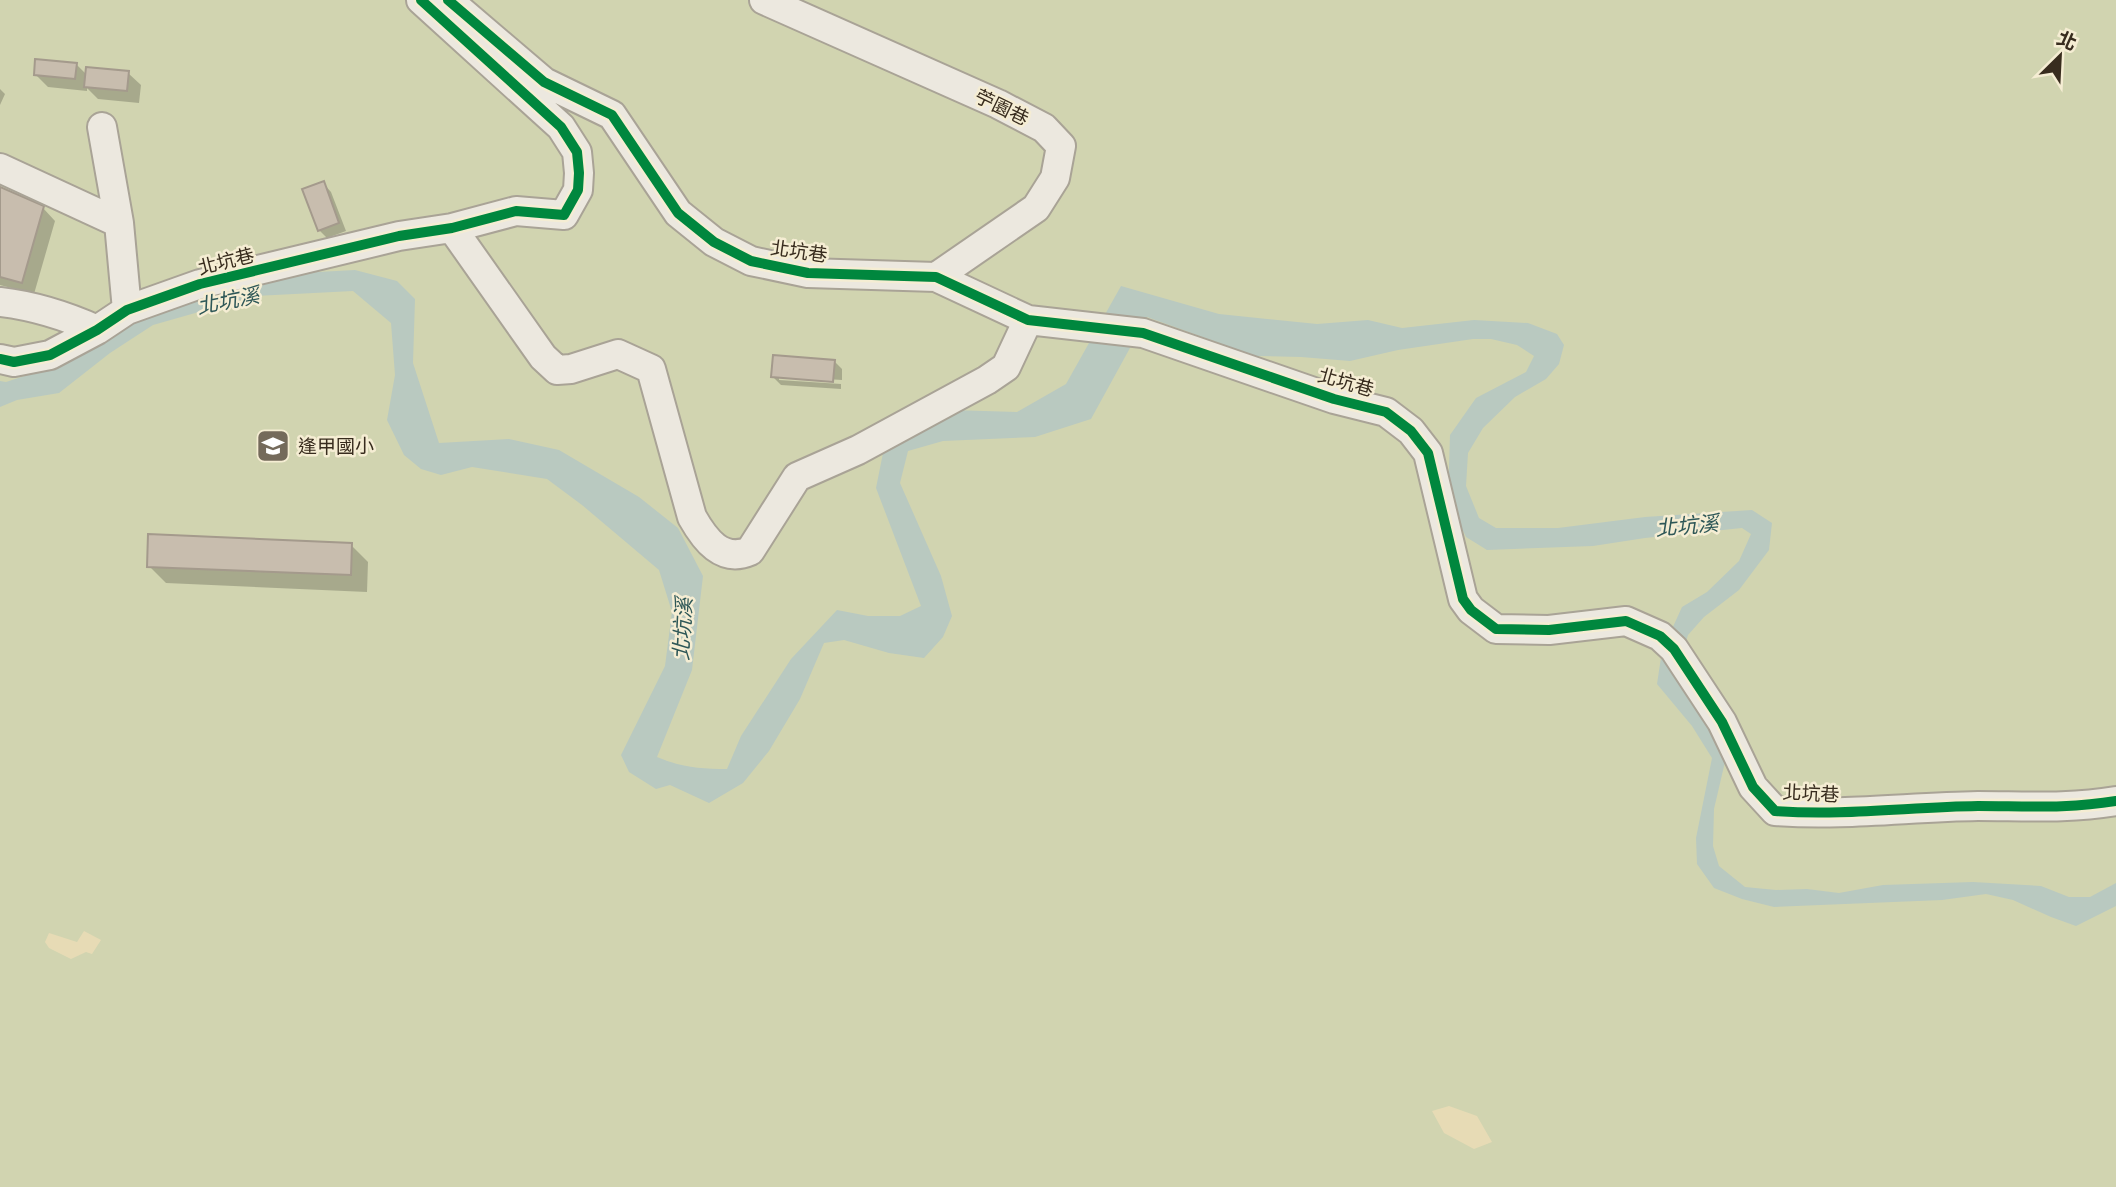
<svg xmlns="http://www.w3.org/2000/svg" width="2116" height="1187" font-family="'PT Serif','Noto Sans TC',serif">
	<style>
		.green { fill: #d1d4b0 }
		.sand { fill: #e7dbb5 }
		.water { fill: #b9c9c0 }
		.shadow { fill: #0003 }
		.building { fill: #c8bdae; stroke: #a49a8c; stroke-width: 2 }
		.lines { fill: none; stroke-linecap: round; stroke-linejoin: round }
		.minor-casing { stroke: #a9a396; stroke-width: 32 }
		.minor { stroke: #ece8df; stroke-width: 28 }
		.cycleway-casing { stroke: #f5edd3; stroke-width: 15 }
		.cycleway { stroke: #00873e; stroke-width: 10 }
		.labels { text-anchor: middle; stroke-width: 5; stroke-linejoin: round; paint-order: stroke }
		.street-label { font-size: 19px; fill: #382c1e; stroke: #f5edd3 }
		.poi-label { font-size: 19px; fill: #382c1e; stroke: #f5edd3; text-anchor: start }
		.water-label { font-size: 21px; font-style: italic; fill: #2e5757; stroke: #f5edd3 }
	</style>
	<rect width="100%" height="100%" fill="#e4decd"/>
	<path class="green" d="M0,0H2116V1187H0Z"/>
	<path class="sand" d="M84,931L101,940L92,954L86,952L71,959L49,948L45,942L49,933L77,942Z
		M1449,1106L1477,1116L1492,1142L1474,1149L1444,1133L1432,1111Z"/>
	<path class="water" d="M355,270L397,281L415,299L413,363L439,443L509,439L559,450L639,497L678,528L703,576L692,670L657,757C680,767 701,769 727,769L741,736L791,659L837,610L868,616H900L921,606L876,488L884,448L951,410L1017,412L1066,384L1121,286L1219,314L1317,324L1368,320L1402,328L1474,320L1528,323L1557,334L1564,345L1559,364L1546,379L1515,397L1483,428L1468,453L1466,486L1479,518L1496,528H1558L1645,517L1752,510L1772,523L1769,550L1739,590L1704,617L1688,635L1680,663L1728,749L1714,809L1713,846L1719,866L1745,887L1776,890L1807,889L1839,893L1883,885L1973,882L2041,886L2069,897H2090L2116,883V906L2076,926L2051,917L2013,900L1986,894L1942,900L1774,907L1742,899L1714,888L1697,864L1696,838L1712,758L1692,726L1657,684L1662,651L1682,607L1707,592L1739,561L1751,534L1742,528L1645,538L1593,546L1487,550L1466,537L1448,500L1450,435L1476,398L1526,372L1534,356L1517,345L1491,339H1473L1398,350L1350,361L1301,357L1255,356L1147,317L1091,419L1035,437L943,441L908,451L900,483L941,576L952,616L943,637L924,658L889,653L844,640L824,643L800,699L769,751L743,783L709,803L670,785L656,789L629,772L621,755L665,666L672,612L659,570L582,505L547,479L472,467L441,475L421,469L404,455L387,420L395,375L391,323L353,291L255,296L153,325L110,353L59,393L17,400L0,407V381L6,382L46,369L133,319L262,275Z"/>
	<path class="shadow" d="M76,64L87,75L128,73L141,85L139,103L98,99L87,88V91L48,87L36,75Z
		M0,89L5,94L0,105Z
		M323,183L331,192L346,231L327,238L319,230Z
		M0,190L43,208L55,221L34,294L0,285Z
		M834,361L842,369V380L779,376V380L841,384V389L781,385L773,377Z
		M351,545L368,562L367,592L166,583L149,566Z"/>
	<path class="building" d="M35,59L77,63L75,79L34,75Z
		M86,67L129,71L127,91L84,87Z
		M324,181L339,223L318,231L302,189Z
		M0,187L44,206L22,283L0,277Z
		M773,355L835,360L833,382L771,377Z
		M148,534L352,543L351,575L147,567Z"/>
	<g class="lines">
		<defs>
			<path id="minor" d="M448,0L544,82L612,115L678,213L714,242L751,261L808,273L936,277L1028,320L1143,333L1334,399L1386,412L1411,431L1428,453L1463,599L1471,610L1496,629L1549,630L1626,621L1660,636L1674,649L1722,722L1753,787L1775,811C1843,816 1910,807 1978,806C2025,806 2069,809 2116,801
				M764,0L998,104L1044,128L1061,146L1055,178L1036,208L936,277
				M102,127L119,223
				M0,168L119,223L127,310
				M452,228L543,357L557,370L571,369L618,354L651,369L692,517C705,540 722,563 750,551L797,477L858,450L987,380L1006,367L1028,320
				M0,302C35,306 66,316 97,330
				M0,359L14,362L50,355L97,330L127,310L200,284L399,236L452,228L516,211L564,215L578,190L579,173L577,152L561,127L421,0"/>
		</defs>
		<use href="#minor" class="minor-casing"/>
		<use href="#minor" class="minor"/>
		<defs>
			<path id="cycleway" d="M448,0L544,82L612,115L678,213L714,242L751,261L808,273L936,277L1028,320L1143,333L1334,399L1386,412L1411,431L1428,453L1463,599L1471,610L1496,629L1549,630L1626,621L1660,636L1674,649L1722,722L1753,787L1775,811C1843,816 1910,807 1978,806C2025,806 2069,809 2116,801
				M0,359L14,362L50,355L97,330L127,310L200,284L399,236L452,228L516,211L564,215L578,190L579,173L577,152L561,127L421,0"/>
		</defs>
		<use href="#cycleway" class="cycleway-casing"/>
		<use href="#cycleway" class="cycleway"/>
	</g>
	<defs>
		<symbol id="school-square" viewBox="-11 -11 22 22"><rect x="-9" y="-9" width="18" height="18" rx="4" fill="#746a5b" stroke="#f5edd3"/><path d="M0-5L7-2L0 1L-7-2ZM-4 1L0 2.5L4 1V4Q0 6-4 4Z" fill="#fff"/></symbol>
	</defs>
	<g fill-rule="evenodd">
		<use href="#school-square" x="254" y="427" width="38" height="38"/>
	</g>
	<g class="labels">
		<g class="street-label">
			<text transform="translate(1002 107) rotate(26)" y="7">苧園巷</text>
			<text transform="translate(799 251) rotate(8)" y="7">北坑巷</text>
			<text transform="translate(226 261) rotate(-14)" y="7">北坑巷</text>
			<text transform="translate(1346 382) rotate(16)" y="7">北坑巷</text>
			<text transform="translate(1811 793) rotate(3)" y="7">北坑巷</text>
		</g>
		<g class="poi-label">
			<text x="298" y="453">逢甲國小</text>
		</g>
		<g class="water-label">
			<text transform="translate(228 301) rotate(-11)" y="7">北坑溪</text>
			<text transform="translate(1687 526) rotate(-5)" y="7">北坑溪</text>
			<text transform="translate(683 629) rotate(-87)" y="7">北坑溪</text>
		</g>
	</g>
	<g transform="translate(2060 56) rotate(24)" stroke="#f5edd3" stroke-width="5" paint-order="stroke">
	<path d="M0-5L12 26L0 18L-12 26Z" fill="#382c1e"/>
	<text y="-10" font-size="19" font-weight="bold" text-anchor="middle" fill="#382c1e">北</text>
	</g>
</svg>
